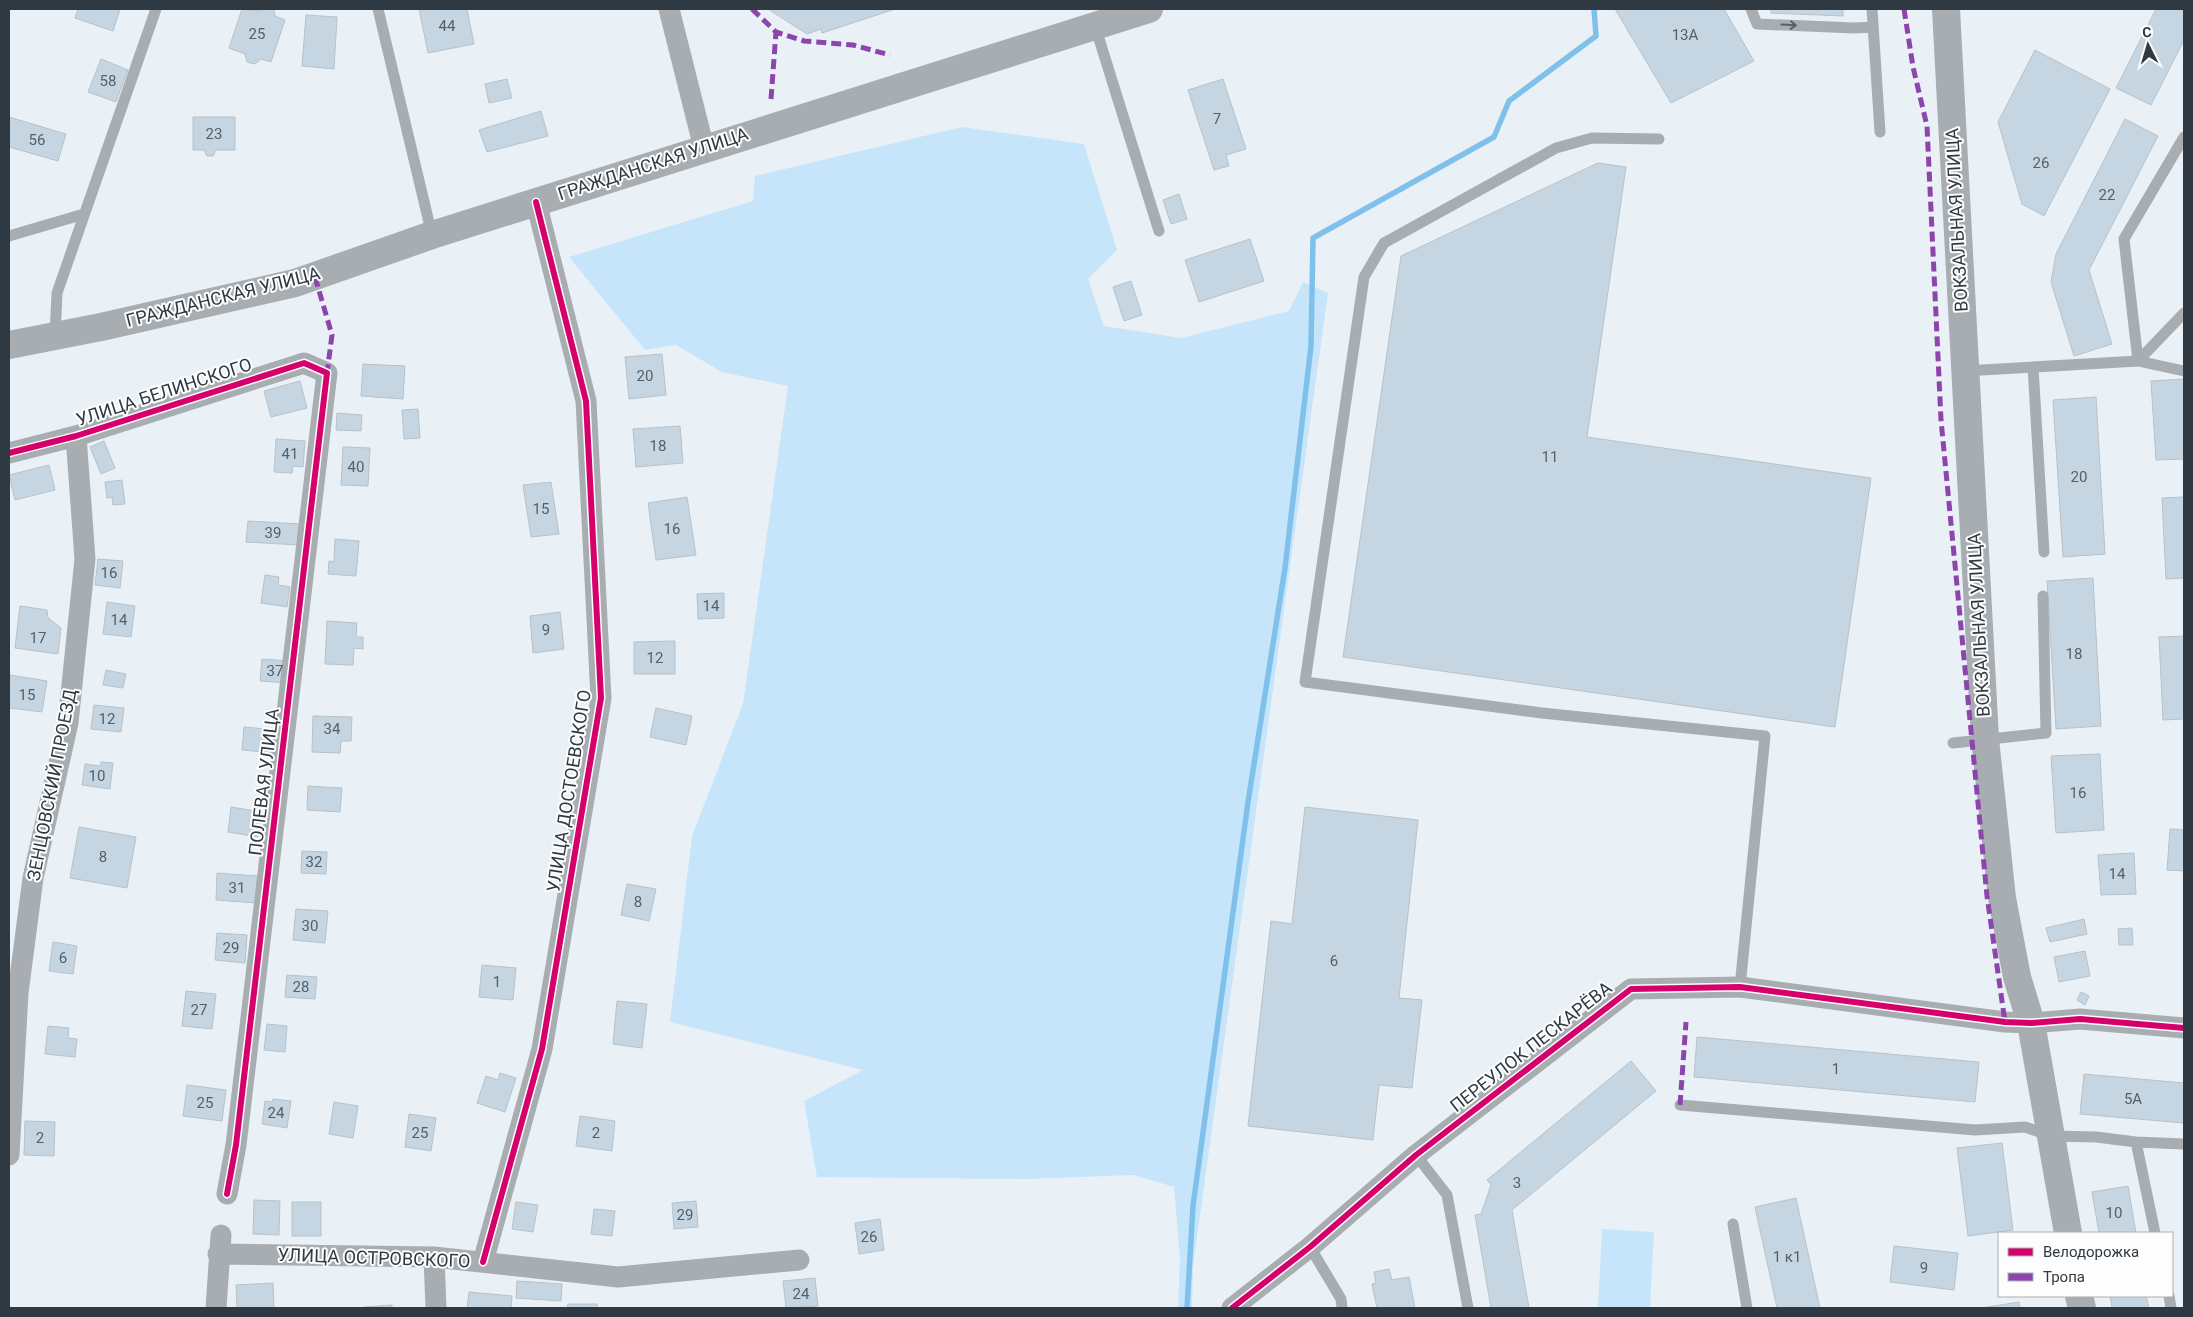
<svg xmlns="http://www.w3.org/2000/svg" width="2193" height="1317" font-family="Roboto,sans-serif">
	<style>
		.green { fill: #c7e5fa }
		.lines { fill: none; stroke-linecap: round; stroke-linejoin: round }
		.stream { stroke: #7fc1ea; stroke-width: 5.5 }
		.building { fill: #c5d6e2; stroke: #b8c1c7 }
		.service { stroke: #a8adb1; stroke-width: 11 }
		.minor { stroke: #a8adb1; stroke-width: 21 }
		.secondary { stroke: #a8adb1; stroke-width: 28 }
		.quiet { stroke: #8e44ad; stroke-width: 5; stroke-dasharray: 10 5; stroke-linecap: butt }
		.cycleway-casing { stroke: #fdfdfd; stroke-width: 9 }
		.cycleway { stroke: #d6006c; stroke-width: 6 }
		.oneway { stroke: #596268 }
		.labels { text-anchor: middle; stroke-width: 4; stroke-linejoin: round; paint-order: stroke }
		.number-label { font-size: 15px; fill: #546069 }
		.street-label { font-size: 18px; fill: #2f3941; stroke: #fdfdfd }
	</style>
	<rect width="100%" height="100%" fill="#e9f1f7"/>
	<path class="green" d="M962,127L1084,144L1117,250L1088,279L1104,326L1181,338L1289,311L1303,282L1328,293L1193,1266L1192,1308H1178L1180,1259L1174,1187L1134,1175L1027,1179L817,1177L804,1101L863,1070L670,1022L692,836L743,704L788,386L722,372L676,345L645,350L569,257L753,201L755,176Z
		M1602,1229L1654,1232L1650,1308H1598Z"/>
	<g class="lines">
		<path class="stream" d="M1187,1308L1193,1206L1248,802L1285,568L1311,346L1313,238L1494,137L1509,101L1596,36L1594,9"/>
	</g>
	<path class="building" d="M78,9H120L113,31L75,18Z
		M242,9L260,11L262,9H274L275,16L285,20L271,62L261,59L255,64L247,62L245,54L229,48Z
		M419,9H467L474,44L428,53Z
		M768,9H895L822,33L821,29L807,34Z
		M1615,9H1724L1754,61L1671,103Z
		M1771,9H1843V16L1771,13Z
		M2156,9H2184V40L2151,105L2116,88Z
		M306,15L337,17L334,69L302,66Z
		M2035,50L2110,89L2044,216L2022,204L1998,122Z
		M101,59L128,70L116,102L88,92Z
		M507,79L512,98L489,103L485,84Z
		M1223,79L1246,149L1226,155L1229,166L1214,170L1188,90Z
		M541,111L548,136L487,152L479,130Z
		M9,117L66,134L58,161L9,147Z
		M193,117H235V150H216L213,156H207L204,150H193Z
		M2125,119L2158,136L2089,270L2112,344L2074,356L2051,282L2056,254Z
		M1598,163L1626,167L1587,437L1871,478L1835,727L1343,657L1401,256Z
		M1179,194L1187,219L1171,224L1163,200Z
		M1250,239L1264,281L1199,302L1185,260Z
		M1131,281L1142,315L1124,321L1113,287Z
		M662,354L666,395L629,399L625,357Z
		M363,364L405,366L403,399L361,396Z
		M2184,379V459L2156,460L2151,381Z
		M300,381L307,408L271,417L264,391Z
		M2096,397L2105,554L2063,557L2053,400Z
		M418,409L420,438L404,439L402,410Z
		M337,413L362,415L361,431L336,430Z
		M680,426L683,463L636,467L633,429Z
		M276,439L305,441L303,467L293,466L292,473L274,472Z
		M104,441L115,468L101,474L90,447Z
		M343,447L370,448L368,486L341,485Z
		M49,465L55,490L15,500L9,475Z
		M122,480L125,504L113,505L112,497L107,498L105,482Z
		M551,482L559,534L531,537L523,485Z
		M687,497L696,555L656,560L648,503Z
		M2184,497V578L2166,579L2162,498Z
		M248,521L299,524L298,545L246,542Z
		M335,539L359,541L356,576L328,574L329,561L334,562Z
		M98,559L123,561L120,588L95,585Z
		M265,575L279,577L278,585L290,587L287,607L261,603Z
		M2093,578L2101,726L2056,729L2047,581Z
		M724,593V618L698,619L697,594Z
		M107,602L135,606L131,637L103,634Z
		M20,606L47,610L48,618L61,628L58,654L15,648Z
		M560,612L564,649L533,653L530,616Z
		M327,621L357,623L356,637H363V649L354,648L353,665L325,664Z
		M2184,636V719L2163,720L2159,637Z
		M675,641V674H634V642Z
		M262,659L290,661L288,683L260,681Z
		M106,670L126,674L123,688L103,685Z
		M10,675L47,681L42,712L9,708Z
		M94,705L124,708L121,732L91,729Z
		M656,708L692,716L686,745L650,737Z
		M313,716L352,717L351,741H341L340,753L312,752Z
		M244,727L278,730L275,753L242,750Z
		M2100,754L2104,830L2056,833L2051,756Z
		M101,762L113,763L110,789L82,785L85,764L100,766Z
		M308,786L342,788L340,812L307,810Z
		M231,807L262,812L258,837L228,832Z
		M1305,807L1418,820L1399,998L1422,1000L1412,1088L1379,1085L1373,1140L1248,1126L1271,921L1292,924Z
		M79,827L136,837L127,888L70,878Z
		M2170,829L2184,830V871L2167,870Z
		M302,851L327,852L326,874L301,873Z
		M2134,853L2136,894L2101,895L2098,855Z
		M217,873L258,876L256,903L216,900Z
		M627,884L656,889L649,921L621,915Z
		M296,909L328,911L325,943L293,940Z
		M2084,919L2087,934L2050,942L2046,928Z
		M2132,928L2133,945H2119L2118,929Z
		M217,933L247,935L245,963L215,960Z
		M53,942L77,946L73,974L49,971Z
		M2085,951L2090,976L2059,982L2054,957Z
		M482,965L516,968L513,1000L479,997Z
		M287,975L317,977L315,999L285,997Z
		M186,991L216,994L212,1029L182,1026Z
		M2081,992L2089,996L2085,1005L2077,1000Z
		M617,1001L647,1004L642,1048L613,1044Z
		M267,1024L287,1026L285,1052L264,1050Z
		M48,1026L69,1028L68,1038L77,1039L75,1057L45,1054Z
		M1697,1037L1979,1062L1975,1102L1694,1077Z
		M1631,1061L1656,1091L1512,1210L1529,1308H1491L1475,1215L1481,1214L1491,1185L1487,1180Z
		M500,1073L516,1078L505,1112L477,1103L486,1076L498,1080Z
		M2084,1074L2184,1083V1123L2080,1114Z
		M187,1085L226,1090L222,1121L183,1116Z
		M273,1099L291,1101L287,1128L262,1124L265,1101L272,1102Z
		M334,1102L358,1106L353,1138L329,1134Z
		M409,1114L436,1118L431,1151L405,1147Z
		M580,1116L615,1121L612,1151L576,1146Z
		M25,1121L55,1122L54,1156L24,1155Z
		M2002,1143L2013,1230L1968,1236L1957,1148Z
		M2128,1186L2136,1233H2099L2092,1192Z
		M1796,1198L1820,1308H1777L1755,1207Z
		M254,1200L280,1201L279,1235L253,1234Z
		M696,1201L698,1227L674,1229L672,1203Z
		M292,1202H321V1236H292Z
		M516,1202L538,1205L533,1232L512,1229Z
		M594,1209L615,1211L612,1236L591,1234Z
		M880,1219L884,1250L859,1254L855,1223Z
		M1894,1246L1958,1253L1954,1290L1890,1282Z
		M1389,1269L1392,1280L1409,1277L1415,1308H1377L1372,1284L1376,1283L1374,1272Z
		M815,1278L818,1306L786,1308L783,1281Z
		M517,1281L562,1284L561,1301L516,1298Z
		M273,1283L274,1308H237L236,1285Z
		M469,1292L512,1296L511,1308H467Z
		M2110,1296H2146L2149,1308H2112Z
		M2019,1302L2020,1308H1982Z
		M568,1304H597V1308H567Z
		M392,1305V1308H364V1307Z"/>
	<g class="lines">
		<path class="service" d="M378,9L432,235
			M1751,9L1757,24L1854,28L1873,27
			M1872,9L1880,132
			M1095,26L1159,231
			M1659,139L1592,138L1556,148L1384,243L1364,277L1305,682L1542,713L1765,736L1740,987
			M9,236L84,214
			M55,336L57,293L156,9
			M2138,361L2184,313
			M2138,361L2184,371
			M2033,367L2044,552
			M1965,371L2138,361L2124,239L2184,137
			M1953,743L2046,733L2043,596
			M1680,1105L1975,1130L2025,1127L2051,1136L2096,1137L2136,1142L2155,1233
			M2136,1142L2184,1144
			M1416,1155L1447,1195L1468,1308
			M1733,1224L1747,1308
			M1310,1247L1341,1299L1342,1308
			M2169,1296L2171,1308"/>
		<path class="minor" d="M669,9L704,148
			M9,453L76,436L304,363L327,373L236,1145L227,1194
			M9,1155L18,993L33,878L68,723L85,559L76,436
			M218,1254L434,1257L618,1277L799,1260
			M434,1257L436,1308
			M483,1262L542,1049L601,698L586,401L536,202
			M216,1308L221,1235
			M1232,1308L1310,1247L1416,1155L1631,989L1740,987L2005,1022L2031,1023L2080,1019L2184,1028"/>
		<path class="secondary" d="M1946,9L1985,739L2002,898L2017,977L2031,1023L2068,1233
			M9,345L101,327L295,283L432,235L1149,9
			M2079,1296L2082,1308"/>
		<path class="quiet" d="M752,9L776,32L804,41L853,45L890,55
			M1904,9L1913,67L1927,126L1941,420L1987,896L2005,1022
			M771,99L776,32
			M315,277L332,335L327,373
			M1680,1105L1686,1022"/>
		<defs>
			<path id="cycleway" d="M9,453L76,436L304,363L327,373L236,1145L227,1194
				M483,1262L542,1049L601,698L586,401L536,202
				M1232,1308L1310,1247L1416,1155L1631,989L1740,987L2005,1022L2031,1023L2080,1019L2184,1028"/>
		</defs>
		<use href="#cycleway" class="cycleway-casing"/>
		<use href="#cycleway" class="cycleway"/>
	</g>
	<defs><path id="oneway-shaft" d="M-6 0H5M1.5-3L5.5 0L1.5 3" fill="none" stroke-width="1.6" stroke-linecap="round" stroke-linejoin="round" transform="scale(1.25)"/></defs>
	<use class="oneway" href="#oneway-shaft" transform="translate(1789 25) rotate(3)"/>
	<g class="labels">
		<g class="number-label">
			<text x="447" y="31">44</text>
			<text x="257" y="39">25</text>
			<text x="1685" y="40">13А</text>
			<text x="108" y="86">58</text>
			<text x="1217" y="124">7</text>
			<text x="214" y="139">23</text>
			<text x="37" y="145">56</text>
			<text x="2041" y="168">26</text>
			<text x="2107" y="200">22</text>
			<text x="645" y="381">20</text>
			<text x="658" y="451">18</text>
			<text x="290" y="459">41</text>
			<text x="1550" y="462">11</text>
			<text x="356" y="472">40</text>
			<text x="2079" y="482">20</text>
			<text x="541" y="514">15</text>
			<text x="672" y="534">16</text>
			<text x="273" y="538">39</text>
			<text x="109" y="578">16</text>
			<text x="711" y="611">14</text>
			<text x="119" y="625">14</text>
			<text x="546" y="635">9</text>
			<text x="38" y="643">17</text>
			<text x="2074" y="659">18</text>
			<text x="655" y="663">12</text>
			<text x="275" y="676">37</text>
			<text x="27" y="700">15</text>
			<text x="107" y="724">12</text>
			<text x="332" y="734">34</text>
			<text x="97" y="781">10</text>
			<text x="2078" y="798">16</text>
			<text x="103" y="862">8</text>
			<text x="314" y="867">32</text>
			<text x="2117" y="879">14</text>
			<text x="237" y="893">31</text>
			<text x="638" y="907">8</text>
			<text x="310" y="931">30</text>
			<text x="231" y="953">29</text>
			<text x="63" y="963">6</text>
			<text x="1334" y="966">6</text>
			<text x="497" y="987">1</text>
			<text x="301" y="992">28</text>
			<text x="199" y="1015">27</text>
			<text x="1836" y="1074">1</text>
			<text x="2133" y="1104">5А</text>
			<text x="205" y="1108">25</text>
			<text x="276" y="1118">24</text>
			<text x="420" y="1138">25</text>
			<text x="596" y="1138">2</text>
			<text x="40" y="1143">2</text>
			<text x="1517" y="1188">3</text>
			<text x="2114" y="1218">10</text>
			<text x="685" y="1220">29</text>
			<text x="869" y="1242">26</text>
			<text x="1787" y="1262">1 к1</text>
			<text x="1924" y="1273">9</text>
			<text x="801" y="1299">24</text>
		</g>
		<g class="street-label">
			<text transform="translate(653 164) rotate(-18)" y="6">ГРАЖДАНСКАЯ УЛИЦА</text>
			<text transform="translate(1957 220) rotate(-93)" y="6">ВОКЗАЛЬНАЯ УЛИЦА</text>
			<text transform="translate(223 297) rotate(-14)" y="6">ГРАЖДАНСКАЯ УЛИЦА</text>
			<text transform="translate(164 392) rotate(-18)" y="6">УЛИЦА БЕЛИНСКОГО</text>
			<text transform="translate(1979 625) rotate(-93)" y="6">ВОКЗАЛЬНАЯ УЛИЦА</text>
			<text transform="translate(264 782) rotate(-83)" y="6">ПОЛЕВАЯ УЛИЦА</text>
			<text transform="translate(52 785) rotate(-79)" y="6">ЗЕНЦОВСКИЙ ПРОЕЗД</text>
			<text transform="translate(569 791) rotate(-81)" y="6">УЛИЦА ДОСТОЕВСКОГО</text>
			<text transform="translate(1531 1047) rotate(-38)" y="6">ПЕРЕУЛОК ПЕСКАРЁВА</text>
			<text transform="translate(374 1258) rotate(2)" y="6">УЛИЦА ОСТРОВСКОГО</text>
		</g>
	</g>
	<rect width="2193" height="1317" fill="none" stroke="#2f3941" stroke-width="20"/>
	<rect x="1998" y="1232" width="175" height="65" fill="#fdfdfd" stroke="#abafb2"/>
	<rect x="2008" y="1248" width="25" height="8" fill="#d6006c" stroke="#abafb2"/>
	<text x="2043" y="1257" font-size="15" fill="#2f3941">Велодорожка</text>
	<rect x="2008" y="1273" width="25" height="8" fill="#8e44ad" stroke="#abafb2"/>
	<text x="2043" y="1282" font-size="15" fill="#2f3941">Тропа</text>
	<g transform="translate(2148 45) rotate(355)" stroke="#fdfdfd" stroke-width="4" paint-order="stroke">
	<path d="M0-4L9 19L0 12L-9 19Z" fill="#2f3941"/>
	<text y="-8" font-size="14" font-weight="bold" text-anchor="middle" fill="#2f3941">С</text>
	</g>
</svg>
